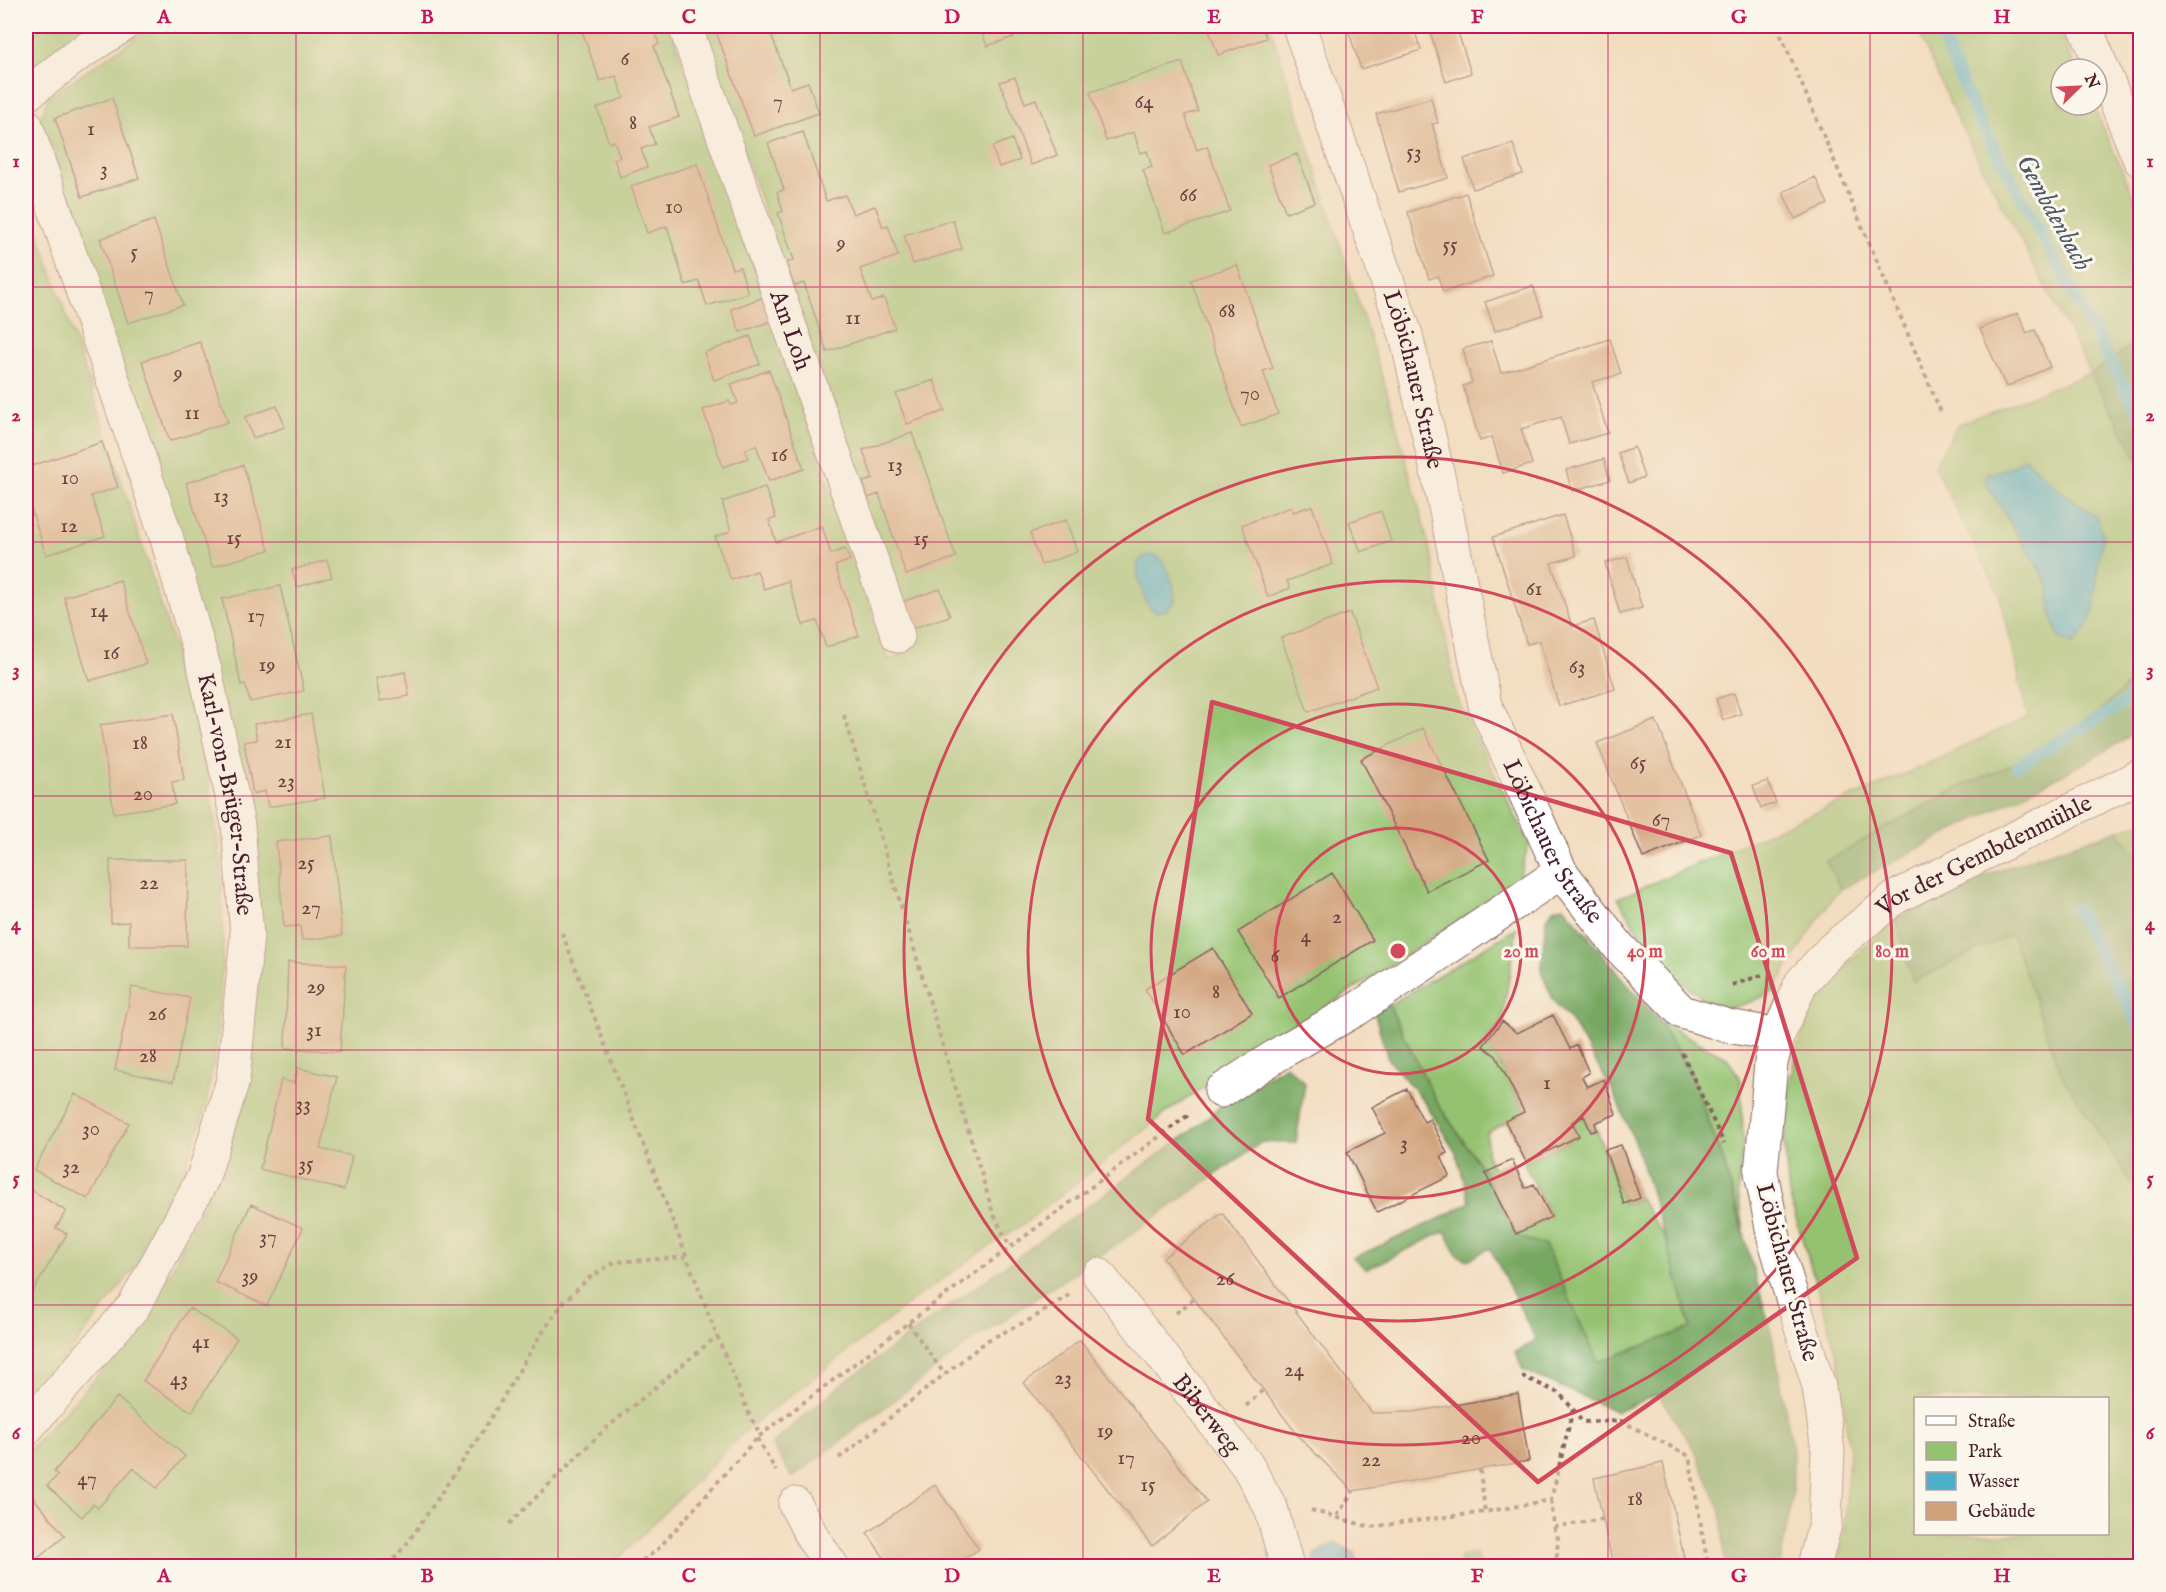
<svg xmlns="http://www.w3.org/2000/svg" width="2166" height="1592" font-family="'IM FELL English',serif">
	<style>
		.green { fill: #94c270; stroke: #6f704e; stroke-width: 1.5; fill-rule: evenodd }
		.forest { fill: #77a862; stroke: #606446; stroke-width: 1.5 }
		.water { fill: #4cb0cb; stroke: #4b687b; stroke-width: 1.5 }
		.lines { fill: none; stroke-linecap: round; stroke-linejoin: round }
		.stream { stroke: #4cb0cb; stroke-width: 12 }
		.building { fill: #d0a27c }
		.minor-casing { stroke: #85625f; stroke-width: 35 }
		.major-casing { stroke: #85625f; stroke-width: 35 }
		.path { stroke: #85625f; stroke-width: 4; stroke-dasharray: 4.5 4.5; stroke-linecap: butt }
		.minor { stroke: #fff; stroke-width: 33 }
		.major { stroke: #fff; stroke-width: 33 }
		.marked { fill: none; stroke: #d1495b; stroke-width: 4.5; stroke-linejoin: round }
		.grid { fill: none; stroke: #c2185b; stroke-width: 1.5; stroke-opacity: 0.55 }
		.ring { fill: none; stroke: #d1495b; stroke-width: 3 }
		.labels { text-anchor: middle; stroke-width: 6; stroke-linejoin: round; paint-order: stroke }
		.number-label { font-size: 21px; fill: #6c403f }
		.street-label { font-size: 24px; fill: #4a1f2b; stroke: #fbf7ec }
		.water-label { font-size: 26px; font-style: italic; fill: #4b596b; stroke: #fbf7ec }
		.centre { fill: #d1495b; stroke: #fbf7ec; stroke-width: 3 }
		.ring-label { font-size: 18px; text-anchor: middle; font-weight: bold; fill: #d1495b; stroke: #fbf7ec; stroke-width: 6; stroke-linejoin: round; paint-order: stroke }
		.neatline { fill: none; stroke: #c2185b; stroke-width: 2 }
		.grid-label { font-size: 20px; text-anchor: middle; font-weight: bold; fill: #c2185b }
	</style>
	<rect width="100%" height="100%" fill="#fbf7ec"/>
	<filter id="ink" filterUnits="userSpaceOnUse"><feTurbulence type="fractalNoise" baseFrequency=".0167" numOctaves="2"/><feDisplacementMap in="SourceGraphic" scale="12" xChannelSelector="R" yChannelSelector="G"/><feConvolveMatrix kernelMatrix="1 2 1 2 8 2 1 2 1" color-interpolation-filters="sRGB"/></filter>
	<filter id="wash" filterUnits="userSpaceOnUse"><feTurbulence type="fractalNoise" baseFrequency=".008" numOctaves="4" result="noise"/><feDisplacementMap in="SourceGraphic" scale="24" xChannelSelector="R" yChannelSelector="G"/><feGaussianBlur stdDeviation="1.35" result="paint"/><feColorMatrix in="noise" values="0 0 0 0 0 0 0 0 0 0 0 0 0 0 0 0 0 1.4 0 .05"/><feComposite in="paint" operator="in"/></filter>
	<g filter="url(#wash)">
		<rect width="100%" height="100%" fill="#f2ddc0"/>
		<path class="green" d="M45,26H104L26,80V38Z
			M154,26H670L889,660L916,646L700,26H1270L1392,408L1431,553L1456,697L1529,843L1520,874L1502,894L1436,935L1171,1109L1025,1223L991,1245L920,1295L746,1430L611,1566H26V1453L101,1372L170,1272L221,1169L250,824L37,128L48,97Z
			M1916,26H2056L2076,69H2061V105H2093L2140,210V340L2091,374L2140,463V604L2137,621L2140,636V671L2122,691L2059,745L1956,789L1826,861L1841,889L1834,895L1793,958L1773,992L1750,1002L1727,1009L1705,1000L1685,984L1645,942L1618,898L1916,769L2028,717L2000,595L1934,466L1958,424L2091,373L1956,117Z
			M26,196L100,415L184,677L205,761L221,858L223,944L218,1037L204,1114L175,1196L146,1253L57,1369L26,1403Z
			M2140,823V1566H1837L1845,1526L1849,1450L1838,1357L1789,1195L1784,1139L1788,1091L1797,1048L1812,1008L1849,961L1896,920L1930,897L2038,856ZM1916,1398H2108V1534H1916Z
			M1517,928L1502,1021L1483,1046L1496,1056L1524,1112L1487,1133V1155L1493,1169L1485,1173L1436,1101L1389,1005Z
			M1658,1020L1727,1058L1741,1080L1743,1140L1738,1193L1745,1236L1724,1163L1691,1073Z
			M1584,1116L1591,1132L1597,1130L1624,1204L1640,1198L1666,1240L1691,1328L1598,1362L1545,1245L1522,1238L1516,1234L1551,1217L1524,1163L1578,1136L1572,1122Z
			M1474,1553L1481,1564L1488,1566H1460V1556Z"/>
		<path class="forest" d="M2140,340V463L2091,374Z
			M2140,671V730L2086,762L1841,889L1826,861L1956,789L2059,745L2122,691Z
			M2119,831L2140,861V1190H2136L2062,1076L2011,934L1913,982L1896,920L1930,897L2038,856Z
			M1564,906L1622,978L1658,1020L1691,1073L1724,1164L1772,1336L1793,1450V1491L1780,1566H1725L1721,1512L1695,1451L1658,1394L1617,1412L1523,1370L1515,1352L1536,1340L1490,1248L1468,1260L1457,1255L1445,1231L1367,1269L1353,1258L1441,1218L1470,1202L1456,1153L1424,1101L1388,1059L1374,1012L1389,1005L1436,1101L1485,1173L1516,1234L1522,1238L1545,1245L1598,1362L1691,1328L1666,1240L1634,1140L1611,1087L1570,1020L1553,1000L1541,971L1546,920L1553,909Z
			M1286,1065L1305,1083L1296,1143L1262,1142L1125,1239L975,1339L792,1478L772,1444L842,1384L1190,1132L1224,1103Z"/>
		<path class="water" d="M2024,458L2055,486L2097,518L2103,536L2098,563L2094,609L2086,630L2073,644L2059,638L2052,617L2048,583L1985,482L1987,475L2011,467Z
			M1154,555C1168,561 1175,586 1175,601C1169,611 1156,617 1148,605C1144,600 1143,593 1141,587C1136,573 1133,554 1154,555Z
			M1336,1543L1355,1553L1358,1566H1313L1316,1553Z"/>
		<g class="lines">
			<path class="stream" d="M1937,26L1975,112L2140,416
				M2017,766L2127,701L2140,671
				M2076,910L2140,1026"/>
		</g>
		<g id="blocks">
			<path class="building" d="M580,26H653L659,44L654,46L679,117L649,127L655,144L641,149L647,167L620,177L614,159L620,157L614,141L609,143L597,108L624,98L616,76L600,81Z
				M714,26H768L791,88L808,82L819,113L754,136Z
				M980,26H1010L1014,37L987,46Z
				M1213,26H1262L1266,38L1218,55L1208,27Z
				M1347,26H1413L1421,50L1361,69Z
				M1451,26H1456L1471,73L1446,82L1430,32Z
				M1182,62L1198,111L1185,115L1192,136L1197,150L1207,146L1230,211L1165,233L1143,170L1152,167L1147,151L1140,153L1134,132L1106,141L1090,92Z
				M1015,77L1025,103L1036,99L1057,155L1031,165L1000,82Z
				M112,98L139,178L82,197L55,118Z
				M1431,98L1438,123L1432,124L1448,178L1399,192L1376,114Z
				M803,132L826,201L845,195L853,214L875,206L883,227L888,225L898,256L860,269L872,302L884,298L895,328L827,352L804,283L794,286L786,263L794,260L778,213L783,211L777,192L784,190L768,143Z
				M1012,139L1020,160L999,167L992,147Z
				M1513,144L1523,174L1473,189L1464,159Z
				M1297,154L1315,202L1286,213L1268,165Z
				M697,164L732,269L740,267L748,293L707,306L699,281L685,285L667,226L647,233L631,186Z
				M1815,177L1828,204L1795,219L1783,192Z
				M1466,193L1493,276L1443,292L1438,276L1429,279L1408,212Z
				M154,220L183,305L128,323L100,239Z
				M953,220L962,249L913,264L904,235Z
				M1237,265L1273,368L1263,371L1278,414L1241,427L1191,280Z
				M1533,286L1543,315L1495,331L1485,302Z
				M767,296L775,320L740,332L731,309Z
				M2018,313L2027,333L2035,330L2050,367L2006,387L1980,329Z
				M750,336L760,364L714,380L704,353Z
				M1610,339L1621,374L1592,382L1608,433L1569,444L1561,417L1521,429L1532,464L1503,473L1492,437L1480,441L1463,386L1472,383L1463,349L1491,341L1501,373Z
				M200,342L228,422L170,441L142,361Z
				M769,370L804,469L769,481L756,445L745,450L748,458L723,467L703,410L729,401L731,405L738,403L731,384Z
				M934,380L945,411L907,424L896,394Z
				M277,406L285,427L253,438L245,417Z
				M912,433L956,557L906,575L879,494L868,498L863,482L873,479L863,450Z
				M102,442L118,487L91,496L105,536L46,555L26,493V468Z
				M1634,447L1644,477L1629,483L1618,453Z
				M1604,459L1610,480L1572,491L1566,470Z
				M243,465L269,550L212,567L186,483Z
				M765,487L776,518L769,520L776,542L822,526L831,554L845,549L850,560L835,566L859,636L826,647L817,621L803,625L788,581L764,589L757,571L731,580L715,537L731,531L722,502Z
				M1312,506L1333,564L1287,581L1290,588L1268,597L1242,525L1291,507L1293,512Z
				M1381,511L1391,541L1361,552L1349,522Z
				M1563,515L1576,556L1551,563L1572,626L1594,620L1615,689L1559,706L1539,641L1527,644L1493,537Z
				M1066,520L1077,552L1041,565L1030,533Z
				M1627,557L1642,608L1620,614L1605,563Z
				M327,560L332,577L297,587L292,570Z
				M120,580L146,664L89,681L64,597Z
				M280,586L304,691L250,702L245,684L241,685L222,599Z
				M940,589L950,616L910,629L901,602Z
				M1350,613L1377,687L1308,712L1281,638Z
				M405,672L409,696L380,701L376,678Z
				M1734,693L1741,714L1723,720L1716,699Z
				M173,714L184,780L172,782L175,804L114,813L100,725Z
				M311,714L325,798L268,807L265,791L253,794L244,742L257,740L254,724Z
				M1656,720L1701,835L1643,858L1597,743Z
				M1423,728L1489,860L1427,891L1361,759Z
				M1768,781L1776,803L1761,808L1753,786Z
				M332,836L342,936L302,940L300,926L284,927L276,842Z
				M110,860H188L187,946H129V922L111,923Z
				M1332,873L1373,940L1279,998L1238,932Z
				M1213,948L1252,1013L1185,1055L1145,989Z
				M288,962L346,965L340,1052L285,1048Z
				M132,987L190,998L173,1082L115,1070Z
				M1553,1015L1570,1049L1577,1045L1589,1073L1582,1077L1587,1087L1604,1079L1616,1114L1595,1123L1597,1130L1591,1132L1584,1116L1572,1122L1579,1136L1526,1162L1505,1121L1524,1112L1496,1056L1483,1046L1502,1021L1517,1033Z
				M298,1068L337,1077L320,1149L352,1156L344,1190L260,1169L281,1080L294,1083Z
				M1407,1089L1424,1122L1430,1119L1447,1153L1441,1156L1450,1176L1377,1212L1347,1152L1385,1133L1372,1107Z
				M75,1094L129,1123L88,1199L34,1170Z
				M1621,1145L1640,1198L1624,1204L1605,1150Z
				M1512,1160L1525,1188L1534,1184L1551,1217L1516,1234L1485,1173Z
				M26,1187L66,1211L56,1228L67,1234L26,1303Z
				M251,1204L303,1228L267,1306L215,1282Z
				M1222,1213L1372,1413L1413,1412L1518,1394L1529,1461L1353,1491L1300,1438L1163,1258Z
				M189,1308L237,1338L192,1412L143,1381Z
				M1080,1340L1207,1502L1152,1546L1024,1383Z
				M117,1397L185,1456L157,1488L133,1468L98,1508L93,1504L82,1517L47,1486L58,1475L54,1472Z
				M1663,1463L1686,1566H1613L1594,1478Z
				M935,1485L979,1549L954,1566H890L867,1533Z
				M28,1491L65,1536L28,1566H26V1493Z"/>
		</g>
	</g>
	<g filter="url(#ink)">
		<use href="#blocks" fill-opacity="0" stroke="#85625f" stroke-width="1.5"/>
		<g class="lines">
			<defs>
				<g id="minor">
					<path id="s1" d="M685,26L898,636"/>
					<path id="s2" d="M1299,26L1406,335L1447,515L1485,705L1561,872L1619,947L1682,1012L1728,1026L1778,1035"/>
					<path d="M26,95L76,56L122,26"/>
					<path id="s3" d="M26,125L167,539L205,670L238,825L247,936L233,1080L203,1178L134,1306L26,1429"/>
					<path d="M1221,1091L1285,1050L1357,1009L1561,872"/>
					<path id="s4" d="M1099,1275L1247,1465L1271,1508L1287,1566"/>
					<path d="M795,1504L814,1540L832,1566"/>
					<path id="s5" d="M1814,1566L1825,1524L1828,1451L1819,1387L1774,1238L1761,1172L1771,1063L1778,1035L1801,983L1833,948L1896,897L2140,776"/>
				</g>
				<path id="major" d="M2085,26L2140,160"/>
			</defs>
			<use href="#minor" class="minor-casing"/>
			<use href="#major" class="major-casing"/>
			<path class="path" d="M1777,26L1941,412
				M844,715L993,1213L1010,1247
				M562,933L717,1336L749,1414L761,1436
				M1732,985L1762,975
				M1682,1053L1724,1144
				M1176,1313L1194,1299
				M908,1323L945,1375
				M1246,1406L1263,1390
				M1573,1409L1582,1422L1621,1421L1689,1456L1708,1566
				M757,1438L776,1471
				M839,1458L988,1340L1033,1318L1069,1295
				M1480,1470L1485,1512
				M1551,1500L1554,1527L1558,1538L1556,1566
				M1311,1510L1370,1527L1485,1512L1551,1500L1573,1409L1559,1393L1522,1376
				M1337,1516L1353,1491
				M509,1524L603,1431L717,1336
				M1554,1527L1603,1519
				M388,1566L409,1541L483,1431L538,1339L562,1304L589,1278L615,1262L688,1257
				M635,1566L657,1550L757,1438L908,1323L1191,1113"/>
			<use href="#minor" class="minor"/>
			<use href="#major" class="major"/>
		</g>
	</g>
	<path d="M0 0H2166V1592H0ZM1212,702L1731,853L1857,1258L1538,1482L1148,1119Z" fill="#f2ddc0" fill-opacity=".55" fill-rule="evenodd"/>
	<path class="marked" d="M1212,702L1731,853L1857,1258L1538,1482L1148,1119Z"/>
	<path class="grid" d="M296,26V1566M558,26V1566M820,26V1566M1083,26V1566M1346,26V1566M1608,26V1566M1870,26V1566M26,287H2140M26,542H2140M26,796H2140M26,1050H2140M26,1305H2140"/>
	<g class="ring">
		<circle cx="1398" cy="951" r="123"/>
		<circle cx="1398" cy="951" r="247"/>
		<circle cx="1398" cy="951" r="370"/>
		<circle cx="1398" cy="951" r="494"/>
	</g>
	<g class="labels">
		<g class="number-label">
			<text x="625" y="65">6</text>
			<text x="778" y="108">7</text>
			<text x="1144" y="108">64</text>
			<text x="633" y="129">8</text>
			<text x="91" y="135">1</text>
			<text x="1414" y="158">53</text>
			<text x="104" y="175">3</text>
			<text x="1188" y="201">66</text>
			<text x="674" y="213">10</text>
			<text x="841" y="249">9</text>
			<text x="1450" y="251">55</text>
			<text x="134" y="258">5</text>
			<text x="149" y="300">7</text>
			<text x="1227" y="317">68</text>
			<text x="853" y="324">11</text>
			<text x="178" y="379">9</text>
			<text x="1250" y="400">70</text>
			<text x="192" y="419">11</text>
			<text x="779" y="461">16</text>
			<text x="895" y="471">13</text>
			<text x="70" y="484">10</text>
			<text x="221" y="502">13</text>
			<text x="69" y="532">12</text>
			<text x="234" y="544">15</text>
			<text x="921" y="545">15</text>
			<text x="1534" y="595">61</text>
			<text x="99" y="617">14</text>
			<text x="256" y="622">17</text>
			<text x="111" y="659">16</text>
			<text x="267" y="671">19</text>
			<text x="1577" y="673">63</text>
			<text x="283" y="748">21</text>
			<text x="140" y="749">18</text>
			<text x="1638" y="769">65</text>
			<text x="286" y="787">23</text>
			<text x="143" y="800">20</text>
			<text x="1661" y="826">67</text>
			<text x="306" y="869">25</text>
			<text x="149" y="889">22</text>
			<text x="311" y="914">27</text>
			<text x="1337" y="923">2</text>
			<text x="1306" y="942">4</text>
			<text x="1275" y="962">6</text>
			<text x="316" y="993">29</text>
			<text x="1216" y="998">8</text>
			<text x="1182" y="1018">10</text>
			<text x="157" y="1020">26</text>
			<text x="314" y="1036">31</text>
			<text x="148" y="1062">28</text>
			<text x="1547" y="1089">1</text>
			<text x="303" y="1110">33</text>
			<text x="91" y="1135">30</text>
			<text x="1404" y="1149">3</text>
			<text x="306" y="1170">35</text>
			<text x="71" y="1173">32</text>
			<text x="268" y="1243">37</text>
			<text x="250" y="1282">39</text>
			<text x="1225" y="1285">26</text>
			<text x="201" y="1348">41</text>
			<text x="1294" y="1376">24</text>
			<text x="1063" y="1384">23</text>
			<text x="179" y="1385">43</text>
			<text x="1105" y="1437">19</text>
			<text x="1471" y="1444">20</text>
			<text x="1126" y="1464">17</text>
			<text x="1371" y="1466">22</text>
			<text x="87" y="1485">47</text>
			<text x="1148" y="1491">15</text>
			<text x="1635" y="1505">18</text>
		</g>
		<g class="street-label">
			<text dy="8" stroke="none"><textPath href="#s1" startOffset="322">Am Loh</textPath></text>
			<text dy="8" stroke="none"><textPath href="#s2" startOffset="372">Löbichauer Straße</textPath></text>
			<text dy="8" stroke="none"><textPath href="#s3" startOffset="700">Karl-von-Brüger-Straße</textPath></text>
			<text dy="8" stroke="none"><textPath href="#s2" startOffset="858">Löbichauer Straße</textPath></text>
			<text dy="8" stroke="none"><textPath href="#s5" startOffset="825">Vor der Gembdenmühle</textPath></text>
			<text transform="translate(1788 1272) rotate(75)" y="8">Löbichauer Straße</text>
			<text dy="8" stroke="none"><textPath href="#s4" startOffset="176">Biberweg</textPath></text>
		</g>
		<g class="water-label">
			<text transform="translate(2055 212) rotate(61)" y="9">Gembdenbach</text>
		</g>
	</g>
	<circle cx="1398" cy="951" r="9" class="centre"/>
	<g class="ring-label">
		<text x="1521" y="957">20 m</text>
		<text x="1645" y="957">40 m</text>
		<text x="1768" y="957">60 m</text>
		<text x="1892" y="957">80 m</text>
	</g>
	<rect width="2166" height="1592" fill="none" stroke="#fbf7ec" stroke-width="66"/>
	<rect x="1914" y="1397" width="195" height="138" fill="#fbf7ec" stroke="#b4a19f" stroke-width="1.5"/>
	<rect x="1926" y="1416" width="30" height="9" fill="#ffffff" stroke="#b4a19f" stroke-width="1.5"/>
	<text x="1968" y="1427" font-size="18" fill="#4a1f2b">Straße</text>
	<rect x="1926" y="1442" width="30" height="18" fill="#94c270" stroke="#b4a19f" stroke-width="1.5"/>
	<text x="1968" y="1457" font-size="18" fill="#4a1f2b">Park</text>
	<rect x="1926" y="1472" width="30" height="18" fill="#4cb0cb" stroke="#b4a19f" stroke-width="1.5"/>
	<text x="1968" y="1487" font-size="18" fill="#4a1f2b">Wasser</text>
	<rect x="1926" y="1502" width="30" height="18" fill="#d0a27c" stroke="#b4a19f" stroke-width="1.5"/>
	<text x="1968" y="1517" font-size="18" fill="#4a1f2b">Gebäude</text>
	<g transform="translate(2079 87) rotate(66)"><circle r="28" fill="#fbf7ec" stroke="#b4a19f" stroke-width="1.5"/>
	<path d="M0-4.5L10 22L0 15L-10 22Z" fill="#d1495b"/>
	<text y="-9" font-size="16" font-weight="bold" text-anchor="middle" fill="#4a1f2b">N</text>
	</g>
	<rect x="33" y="33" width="2100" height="1526" class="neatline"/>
	<g class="grid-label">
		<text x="164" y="23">A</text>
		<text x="427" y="23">B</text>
		<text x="689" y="23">C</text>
		<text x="952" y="23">D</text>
		<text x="1214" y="23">E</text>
		<text x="1477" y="23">F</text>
		<text x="1739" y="23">G</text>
		<text x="2002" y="23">H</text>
		<text x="16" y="167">1</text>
		<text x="2150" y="167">1</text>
		<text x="16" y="421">2</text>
		<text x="2150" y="421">2</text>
		<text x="16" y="676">3</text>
		<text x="2150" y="676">3</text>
		<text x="16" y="930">4</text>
		<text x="2150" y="930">4</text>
		<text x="16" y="1184">5</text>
		<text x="2150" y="1184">5</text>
		<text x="16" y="1439">6</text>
		<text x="2150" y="1439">6</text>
		<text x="164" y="1582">A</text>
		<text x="427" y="1582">B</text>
		<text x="689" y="1582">C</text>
		<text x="952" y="1582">D</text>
		<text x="1214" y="1582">E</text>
		<text x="1477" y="1582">F</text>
		<text x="1739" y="1582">G</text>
		<text x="2002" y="1582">H</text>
	</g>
</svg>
